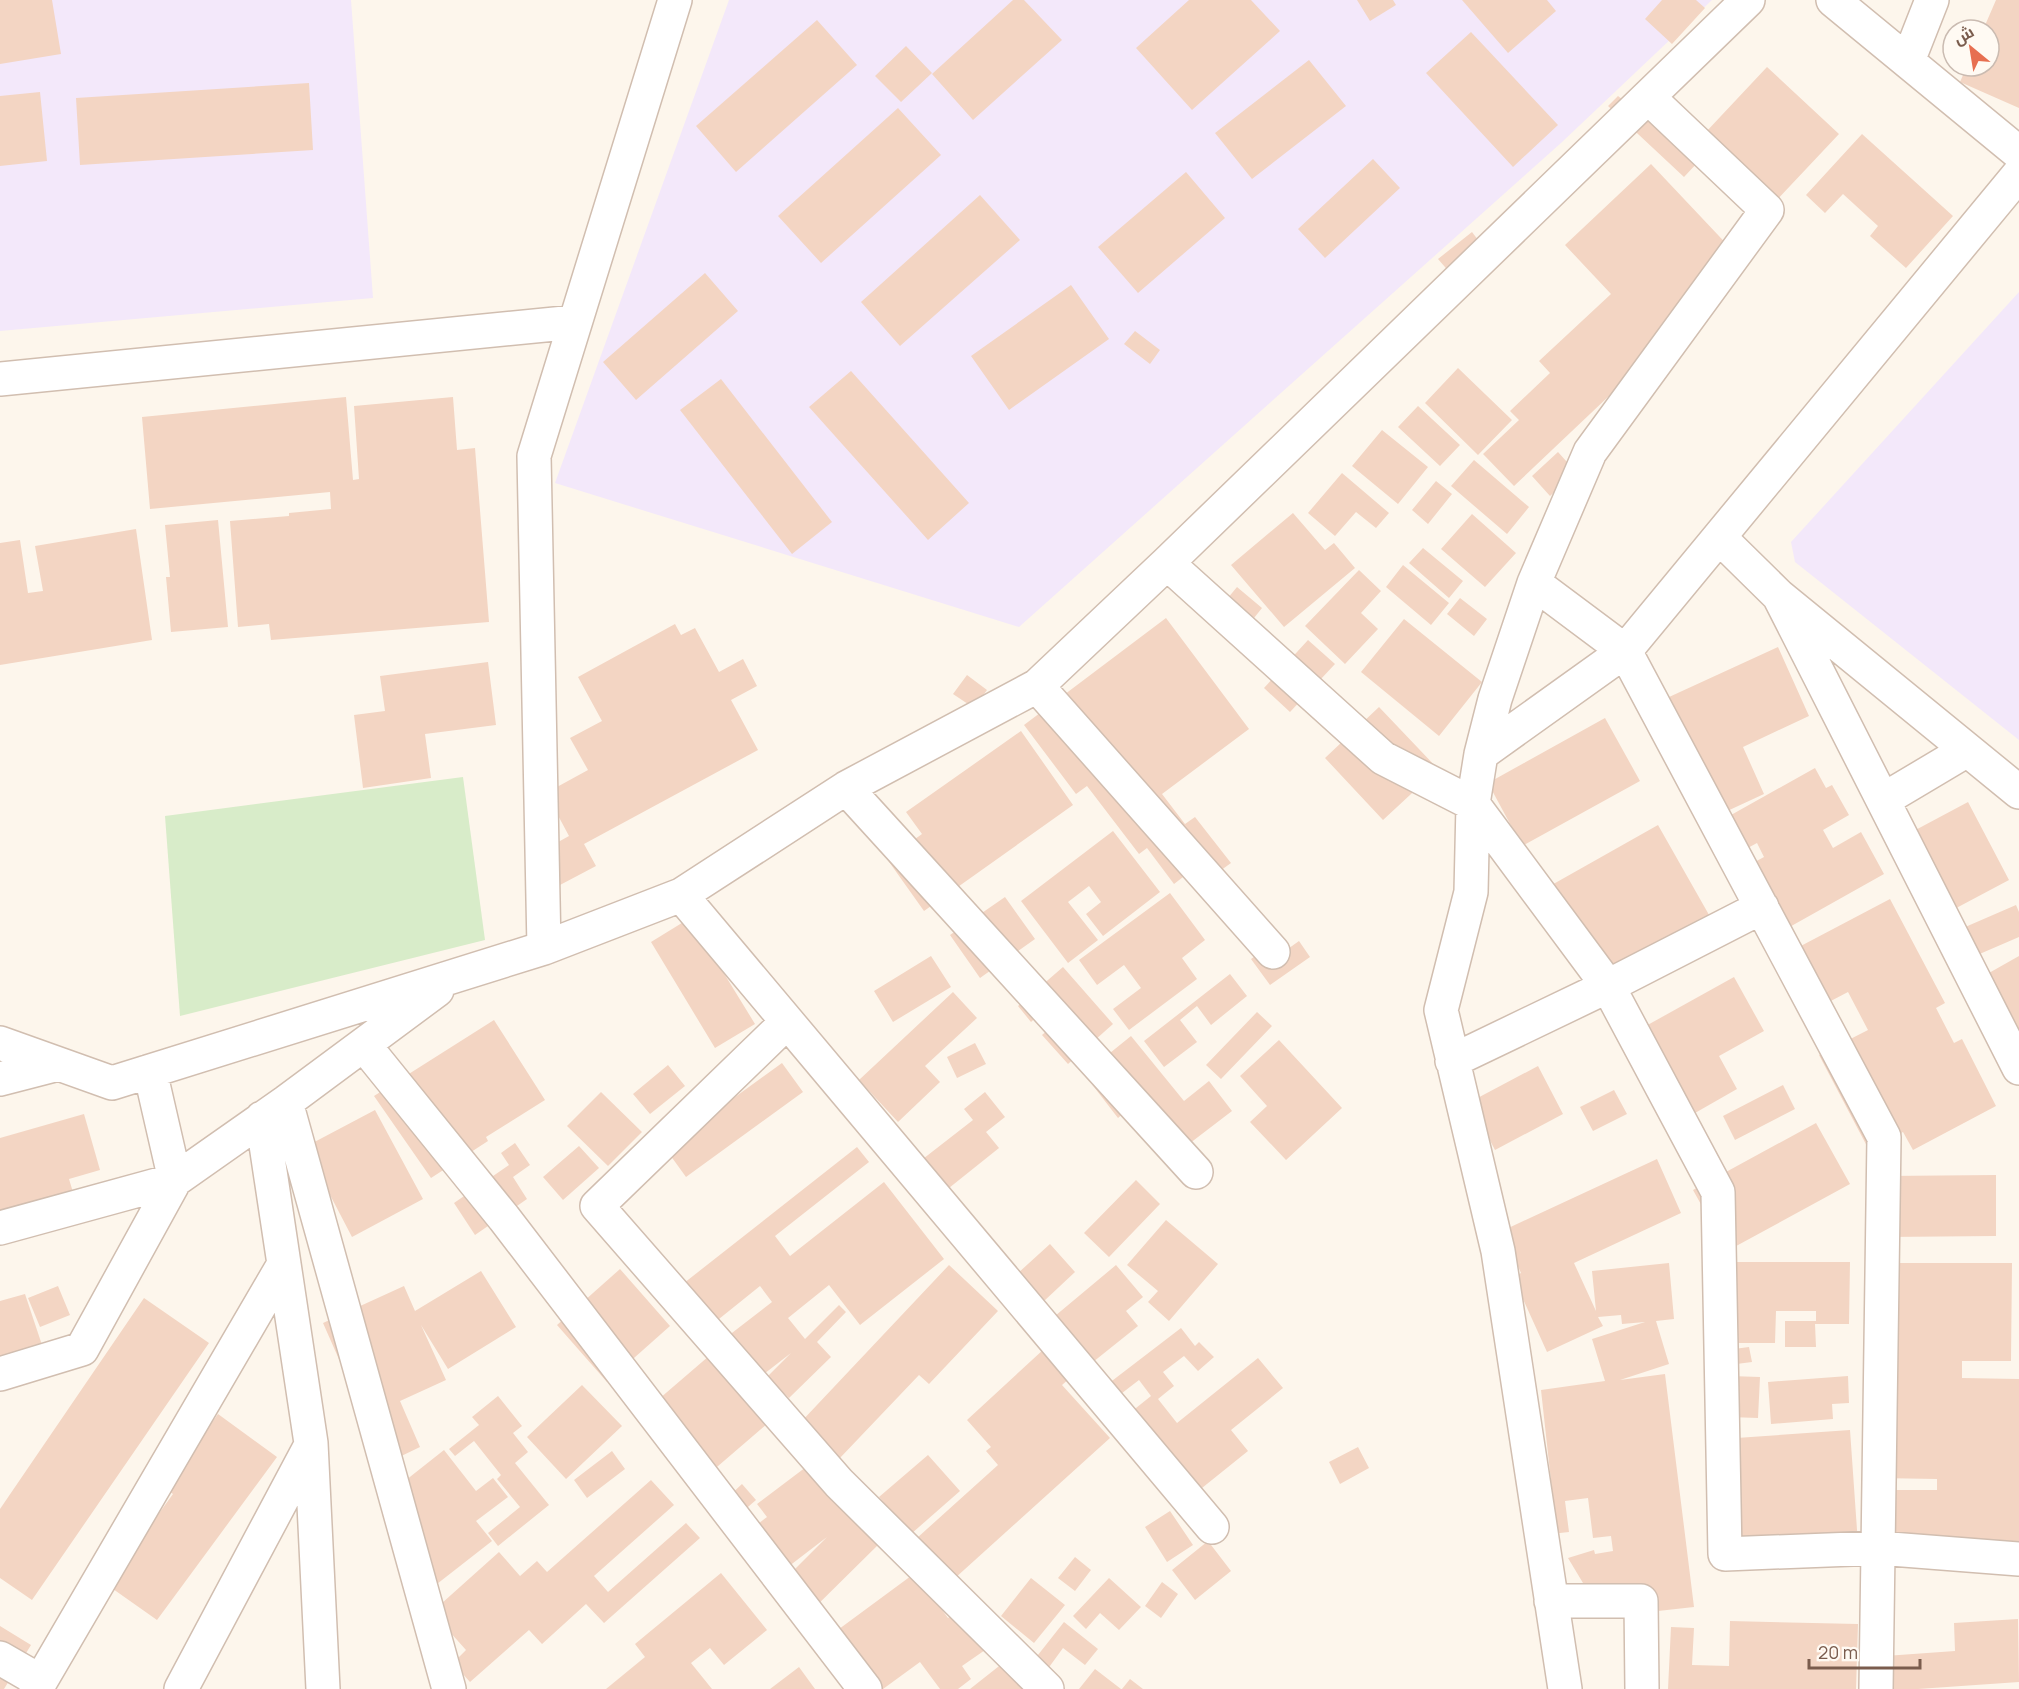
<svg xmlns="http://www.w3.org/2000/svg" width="2019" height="1689" font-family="Manrope,Cairo,sans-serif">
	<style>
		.education { fill: #f3e8fa }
		.green { fill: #d8ecc9 }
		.building { fill: #f3d5c3 }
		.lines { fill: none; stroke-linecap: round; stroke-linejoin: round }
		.minor-casing { stroke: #d1beb0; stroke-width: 36 }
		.minor { stroke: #fff; stroke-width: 33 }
	</style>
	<rect width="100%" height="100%" fill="#fdf6ec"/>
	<path class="education" d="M0,0H351L373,298L0,331Z
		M729,0H1712L1561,143L1019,627L555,483Z
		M2019,292V740L1795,562L1791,542Z"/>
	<path class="green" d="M463,777L485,940L180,1016L165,816Z"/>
	<path class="building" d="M0,0H52L61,54L0,64Z
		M1013,0H1024L1062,40L973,120L932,74Z
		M1189,0H1251L1280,31L1192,110L1136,48Z
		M1357,0H1393L1396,5L1370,21Z
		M1462,0H1547L1556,11L1508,53Z
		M1662,0H1696L1705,8L1672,44L1645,19Z
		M1996,0H2019V108L1960,82L1967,66H1989V30H1983Z
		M817,20L857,65L736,172L696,126Z
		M1471,32L1558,125L1513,167L1426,73Z
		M906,46L932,73L901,102L875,76Z
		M1309,60L1346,106L1252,179L1215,133Z
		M1767,67L1839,134L1759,219L1714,145L1684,177L1608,106L1618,96L1623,100L1644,77L1664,97L1690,149Z
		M309,83L313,150L80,165L76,98Z
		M40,92L47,161L0,166V96Z
		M898,108L941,155L821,263L778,216Z
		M1862,134L1953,216L1906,268L1870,236L1878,226L1843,194L1825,213L1806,195Z
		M1373,159L1400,188L1325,258L1298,229Z
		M1651,164L1735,253L1723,288L1514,486L1483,454L1519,420L1510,411L1550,373L1539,361L1611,294L1565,245Z
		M1186,172L1225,218L1138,293L1098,247Z
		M980,195L1020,240L900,346L861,302Z
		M1472,232L1484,248L1451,274L1438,259Z
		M705,273L738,311L636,400L603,362Z
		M1071,285L1109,339L1009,410L971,356Z
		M1135,331L1160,350L1150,364L1124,344Z
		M1458,368L1512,420L1478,455L1425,403Z
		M851,371L969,503L928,540L809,407Z
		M721,379L832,522L792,554L680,410Z
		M346,397L353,480L359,479L354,406L453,397L457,450L475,448L489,622L271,640L269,624L238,627L230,521L289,516V513L331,509L330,492L150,509L142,417Z
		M1418,406L1460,445L1440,466L1398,427Z
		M1382,430L1428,467L1398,504L1352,466Z
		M1558,452L1576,472L1550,496L1532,476Z
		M1474,460L1529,507L1507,534L1451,486Z
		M1342,473L1389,513L1376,528L1356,512L1335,536L1308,513Z
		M1436,481L1452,494L1428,524L1412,510Z
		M1293,513L1325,550L1334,543L1355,568L1284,627L1231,565Z
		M1472,514L1516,553L1485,587L1441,549Z
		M218,520L228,627L171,632L166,577H170L165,525Z
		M136,529L152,640L0,665V543L20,540L28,593L43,591L35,546Z
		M1423,548L1463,581L1449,598L1409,563Z
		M1403,565L1449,603L1431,625L1386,587Z
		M1359,570L1381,591L1361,613L1378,629L1345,664L1305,626Z
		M1237,587L1262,608L1238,638L1213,616Z
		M1460,598L1487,619L1474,636L1447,614Z
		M1166,618L1249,729L1162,794L1185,824L1195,817L1231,863L1206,881L1196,867L1174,884L1147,848L1139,854L1087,786L1076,794L1024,725Z
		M1404,619L1482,682L1439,736L1361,672Z
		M675,624L681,635L695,628L719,672L743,659L757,686L731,700L758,750L584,844L596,866L560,885L542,851L569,836L546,793L588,770L570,738L602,721L578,677Z
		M1308,640L1335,664L1290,712L1264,688Z
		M1778,647L1809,716L1743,747L1764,794L1710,819L1656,703Z
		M488,662L496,725L425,734L431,778L363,788L354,715L385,711L380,676Z
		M967,675L987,690L974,708L953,694Z
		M1379,707L1438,769L1383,820L1325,758Z
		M1605,718L1640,781L1522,846L1488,783Z
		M1021,731L1073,805L924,911L887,859L922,834L906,812Z
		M1815,768L1826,788L1832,785L1849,815L1823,830L1833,848L1861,832L1884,874L1777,934L1740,870L1764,857L1757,843L1733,856L1715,824Z
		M1968,802L2009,880L1945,914L1908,834Z
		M1658,825L1721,936L1621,993L1541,891Z
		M1113,831L1160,892L1103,936L1086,914L1101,902L1089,886L1068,902L1098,940L1068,963L1021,901Z
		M1170,893L1205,940L1182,958L1197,979L1129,1030L1113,1009L1141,988L1124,965L1097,985L1079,960Z
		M1005,897L1035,939L980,978L950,935Z
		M1890,899L1945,1003L1936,1008L1954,1043L1962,1039L1996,1106L1913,1150L1903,1132L1869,1150L1819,1055L1868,1030L1848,992L1804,1015L1774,960Z
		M2016,905L2019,912V937L1968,959L1956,931Z
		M690,918L755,1024L715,1048L651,942Z
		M1277,940L1285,951L1299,941L1310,957L1270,985L1251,959Z
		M931,956L951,987L893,1022L874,991Z
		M2019,956V1033L1973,982Z
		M1063,967L1113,1024L1068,1064L1042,1035L1065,1015L1053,1002L1031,1022L1018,1006Z
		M1230,974L1247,996L1211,1025L1197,1006L1180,1020L1197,1042L1164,1067L1144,1041Z
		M1734,977L1764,1031L1719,1056L1737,1089L1681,1121L1635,1032Z
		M953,992L977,1018L925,1066L940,1082L898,1122L859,1080Z
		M1257,1012L1272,1026L1221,1079L1206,1065Z
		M494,1020L545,1100L486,1137L488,1141L431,1178L374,1096Z
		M1131,1036L1184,1101L1209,1081L1232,1111L1181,1150L1164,1128L1147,1142L1124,1113L1118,1118L1084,1074Z
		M1279,1040L1342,1108L1286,1160L1250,1122L1267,1106L1240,1076Z
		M975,1043L986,1064L957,1078L947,1057Z
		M782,1063L803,1092L686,1177L665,1148Z
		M668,1065L685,1086L650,1114L633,1094Z
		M1538,1066L1563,1114L1495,1150L1470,1102Z
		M1783,1085L1795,1109L1735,1140L1723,1116Z
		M1614,1090L1627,1114L1593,1131L1580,1107Z
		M601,1092L642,1132L608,1166L567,1126Z
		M985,1092L1005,1117L986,1132L999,1148L944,1192L919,1162L973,1120L964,1109Z
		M375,1110L423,1199L352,1237L305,1147Z
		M84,1114L100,1170L69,1179L78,1209L0,1232V1138Z
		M1816,1123L1850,1184L1727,1251L1693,1190Z
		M515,1143L530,1165L513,1177L527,1199L475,1235L454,1203L509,1165L501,1153Z
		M579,1146L599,1168L563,1200L543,1177Z
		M857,1147L869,1162L775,1236L790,1256L884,1182L944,1259L860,1325L829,1285L788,1318L805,1339L839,1305L846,1312L817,1342L831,1357L789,1398L767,1377L791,1353L760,1377L728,1336L772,1302L760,1286L714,1323L679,1287Z
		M1657,1159L1681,1213L1574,1263L1596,1311L1592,1271L1669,1263L1674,1319L1656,1321L1669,1364L1620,1380L1665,1374L1694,1607L1649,1612L1647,1598L1583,1583L1568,1558L1594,1550L1595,1554L1613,1551L1611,1536L1593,1538L1588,1498L1565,1501L1569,1532L1551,1534L1553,1499L1541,1390L1605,1381L1592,1339L1645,1322L1622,1324L1621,1315L1598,1317L1603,1326L1547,1352L1513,1277L1521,1273L1502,1231Z
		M1996,1175V1236L1886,1237V1176Z
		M1136,1180L1160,1204L1109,1257L1084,1233Z
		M1166,1220L1218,1264L1169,1321L1148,1302L1158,1291L1127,1265Z
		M1050,1244L1075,1272L1043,1302L1017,1274Z
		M1709,1262H1850L1849,1324H1815L1816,1347H1785V1321H1816V1311H1776L1775,1343H1724Z
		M1879,1263H2012L2011,1361H1962V1378L2019,1379V1552L1892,1537V1490H1937V1479L1878,1478Z
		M949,1265L998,1311L929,1384L919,1375L839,1459L800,1423Z
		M1116,1265L1143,1297L1126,1311L1138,1326L1088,1366L1049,1321Z
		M620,1269L670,1326L607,1382L557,1325Z
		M481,1271L516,1327L448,1369L421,1325L446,1380L400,1401L420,1447L391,1461L360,1407L323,1323L404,1286L415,1311Z
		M58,1286L70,1315L40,1327L28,1298Z
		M25,1294L44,1351L0,1366V1301Z
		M144,1298L209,1343L32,1600L0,1578V1509Z
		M1181,1328L1195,1346L1199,1342L1214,1357L1198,1371L1184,1356L1163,1372L1174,1386L1158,1399L1177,1423L1258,1358L1283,1388L1231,1430L1248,1451L1197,1492L1131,1412L1151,1396L1139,1380L1113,1400L1104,1387Z
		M1749,1347L1752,1362L1721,1366L1719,1351Z
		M1044,1349L1070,1378L1062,1385L1110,1438L954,1579L917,1538L998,1465L986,1451L991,1447L967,1420Z
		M709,1356L767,1424L696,1485L638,1417Z
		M1730,1376L1760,1377L1758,1418L1729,1417Z
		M1848,1376L1849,1403L1832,1404L1833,1419L1771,1424L1768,1382Z
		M582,1385L622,1426L566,1479L527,1437Z
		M498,1396L522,1426L513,1433L528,1452L515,1463L549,1505L498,1546L488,1533L520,1507L497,1479L501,1475L474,1441L455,1456L449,1449L479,1425L472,1417Z
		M218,1414L277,1457L157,1620L96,1577L149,1527L173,1494L154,1480L203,1435Z
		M1850,1430L1858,1544L1730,1553L1722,1439Z
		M1358,1447L1369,1468L1340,1484L1329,1462Z
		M444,1450L476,1491L493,1478L508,1497L476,1521L492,1541L428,1591L418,1578L433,1565L382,1499Z
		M612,1451L625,1469L587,1498L574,1480Z
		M928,1455L960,1491L911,1534L879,1497Z
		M810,1464L881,1542L800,1622L771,1593L827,1537L767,1583L736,1541L767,1517L757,1504Z
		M651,1480L674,1505L594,1576L608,1592L686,1523L700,1538L604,1623L586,1604L542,1644L529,1630L470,1682L453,1663L466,1650L432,1612L499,1552L520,1576L537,1561L547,1572Z
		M742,1484L756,1500L727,1525L714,1510Z
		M1170,1511L1193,1545L1167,1562L1145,1527Z
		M1208,1541L1231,1571L1195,1600L1172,1570Z
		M1075,1557L1091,1570L1075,1591L1058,1578Z
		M721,1573L767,1630L724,1665L710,1648L691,1663L712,1689H606L645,1657L635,1644Z
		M915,1573L948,1618L960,1609L988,1648L962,1666L971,1679L958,1689H940L920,1662L883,1689H848L816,1646Z
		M1031,1578L1065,1605L1034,1643L1001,1616Z
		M1109,1578L1141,1607L1119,1630L1100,1613L1086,1629L1073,1616Z
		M1162,1582L1178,1594L1161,1618L1145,1606Z
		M2018,1619L2019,1682L1918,1689H1887L1885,1656L1955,1651L1954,1623Z
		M1730,1621L1858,1624L1856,1689H1668L1671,1627L1694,1628L1692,1665L1729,1666Z
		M1064,1622L1098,1649L1085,1665L1063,1648L1047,1670L1034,1660Z
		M0,1626L31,1645L4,1689H0Z
		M1008,1659L1031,1689H970Z
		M799,1667L815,1689H770Z
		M1095,1669L1121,1689H1079Z
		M1130,1679L1143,1689H1122Z"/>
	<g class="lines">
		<defs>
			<path id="minor" d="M675,0L534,456L544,948L681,895L846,788L1037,686L1167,563L1748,0
				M1833,0L2019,153
				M1908,61L1932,0
				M0,379L575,322
				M1719,537L1779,596L2019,792
				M1167,563L1383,758L1473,804L1608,986L1718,1192L1725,1554L1878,1548L2019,1559
				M1534,583L1625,651L1884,1137L1876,1689
				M1779,596L2019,1068
				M1037,686L1273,952
				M1481,754L1625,651L2019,174
				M846,788L1196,1172
				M1883,800L1967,750
				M681,895L1212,1527
				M787,1022L597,1206L839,1483L1047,1689
				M0,1043L112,1083L544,948
				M364,1045L504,1218L865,1689
				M1452,1061L1608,986L1762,907
				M150,1071L175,1180L286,1102L437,990
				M0,1079L58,1064
				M286,1102L449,1689
				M262,1118L311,1443L323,1689
				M0,1228L175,1180L82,1349L0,1374
				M1551,1601H1641L1642,1689
				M0,1658L40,1681
				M36,1689L284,1264
				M181,1689L311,1445
				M1565,1689L1498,1251L1441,1010L1471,892L1473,804L1481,754L1495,699L1534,583L1590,452L1767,210L1649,98"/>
		</defs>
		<use href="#minor" class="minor-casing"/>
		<use href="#minor" class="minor"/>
	</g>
	<g transform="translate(1971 48) rotate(330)"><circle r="28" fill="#fffaf3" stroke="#cabbb1" stroke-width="1.5"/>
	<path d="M0-4.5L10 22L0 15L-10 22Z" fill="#e76f51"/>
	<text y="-9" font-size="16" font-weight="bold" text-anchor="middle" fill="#7a5c4d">ش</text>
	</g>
	<path d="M1809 1659v9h111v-9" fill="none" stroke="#7a5c4d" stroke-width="3"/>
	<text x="1818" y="1659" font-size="18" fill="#7a5c4d" stroke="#fffaf3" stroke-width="4.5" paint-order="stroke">20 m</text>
</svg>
